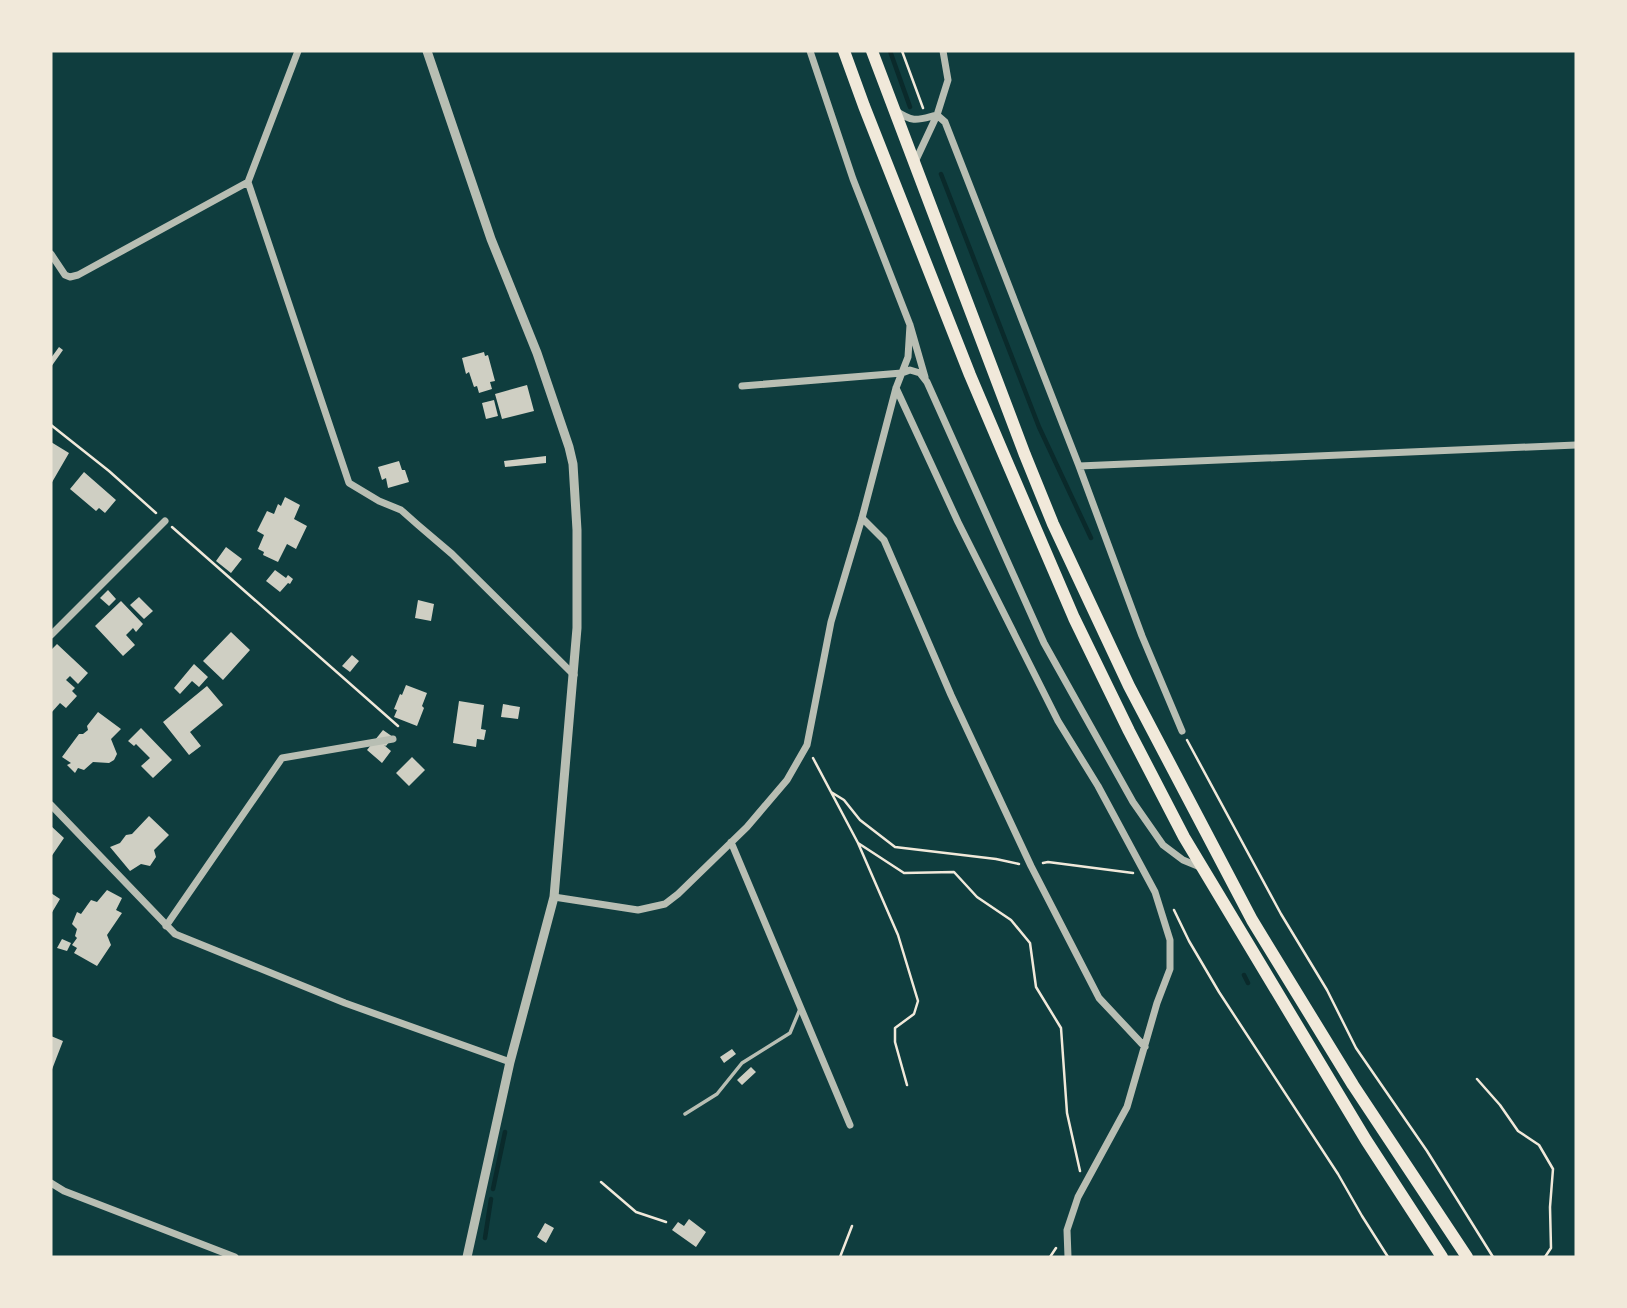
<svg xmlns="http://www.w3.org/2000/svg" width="1627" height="1308" font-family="'Titillium Web',sans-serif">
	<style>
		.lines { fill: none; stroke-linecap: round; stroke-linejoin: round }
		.stream { stroke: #0a2a2b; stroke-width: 4.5 }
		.building { fill: #cfcfc3 }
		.path { stroke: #f1e9da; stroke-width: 2.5 }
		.service { stroke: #b8beb3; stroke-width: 3.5 }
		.minor { stroke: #b8beb3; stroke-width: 7 }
		.tertiary { stroke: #b8beb3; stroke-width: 9 }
		.trunk { stroke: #f1e9da; stroke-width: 12 }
	</style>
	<rect width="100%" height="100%" fill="#0f3d3e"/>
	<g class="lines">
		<path class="stream" d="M890,51L910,107
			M941,174L1039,427L1091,538
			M1244,975L1248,983
			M493,1189L505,1132
			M485,1238L491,1199"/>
	</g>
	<path class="building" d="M59,347L63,350L51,367V358Z
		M484,352L485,356L488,355L495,381L490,382L492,389L479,393L477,386L474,387L469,372L466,374L462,358Z
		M527,385L534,411L502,419L495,394Z
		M494,400L498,416L486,419L482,403Z
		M51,442L69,453L51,484Z
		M546,456V463L505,467L504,461Z
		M399,461L402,470H405L409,482L388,488L386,478L382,480L378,467Z
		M84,472L116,500L105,513L99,508L96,511L70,489Z
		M285,497L300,505L294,519L307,526L296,549L287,544L278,562L263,555L264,552L258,549L264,535L257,531L267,511L274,514L278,504L281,506Z
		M226,547L242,559L231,573L216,561Z
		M275,570L286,578L288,575L293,579L290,584L288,583L280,592L266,581Z
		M108,590L116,599L109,606L100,598Z
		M139,597L153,611L144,619L130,605Z
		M418,600L434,604L431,621L415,618Z
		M121,601L143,624L136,632L133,628L126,635L135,645L123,656L95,626Z
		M231,632L250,650L223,680L203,661Z
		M57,644L88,673L78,684L70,676L66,680L75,688L72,691L77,696L66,708L60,703L51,713V650Z
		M352,655L359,661L350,672L342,666Z
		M194,664L208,677L199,687L192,681L180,694L174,688Z
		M406,685L427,693L422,706L424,708L417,726L394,717L397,710L394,709L400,694L402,695Z
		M207,686L223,705L190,732L201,746L189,755L163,722Z
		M459,701L484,705L481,729L486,730L484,740L477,739L476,747L453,743Z
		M503,704L520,707L518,719L501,717Z
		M98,712L121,729L111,739L117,754L114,760L109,763L93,762L84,770L78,768L75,773L67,765L71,763L62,757L79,734H83L88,730L87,726Z
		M141,728L172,760L153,778L141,766L150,758L136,744L134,746L128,741Z
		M383,730L393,737L386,746L384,745L391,751L382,763L367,750Z
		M412,757L425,770L409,786L396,773Z
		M149,816L169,835L154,850L156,857L150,866L141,864L130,871L110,847L120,843L126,835L132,834Z
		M51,826L64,838L51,857Z
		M107,890L122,898L116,910L122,913L107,935L111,945L97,966L74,953L77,948L72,945L77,938L75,936L77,929L72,924L77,912L81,914L91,900L97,902Z
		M51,893L60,899L51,914Z
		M62,939L71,943L67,951L57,948Z
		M51,1036L63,1041L51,1072Z
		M732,1049L736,1054L724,1063L720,1057Z
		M751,1067L756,1072L742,1085L737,1080Z
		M689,1219L706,1232L696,1247L672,1230L678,1222L684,1226Z
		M545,1223L554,1228L546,1243L537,1237Z"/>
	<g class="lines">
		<path class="path" d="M902,51L923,108
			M51,425L109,471L156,513
			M172,527L398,726
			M1187,740L1281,914L1327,990L1356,1048L1427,1151L1493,1257
			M813,758L858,843L904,873L954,872L977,897L1011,920L1030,943L1036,987L1061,1028L1067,1113L1080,1171
			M831,792L844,800L860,820L895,847L996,859L1019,864
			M858,843L898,935L918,1001L914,1014L895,1028V1042L907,1085
			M1043,863L1048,862L1133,873
			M1174,910L1189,941L1219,992L1338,1174L1362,1216L1388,1257
			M1477,1079L1500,1105L1518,1131L1539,1145L1553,1169L1550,1207L1551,1248L1545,1257
			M601,1182L636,1212L666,1222
			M840,1257L852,1226
			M1050,1257L1056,1248"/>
		<path class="service" d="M685,1114L717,1094L742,1063L790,1033L800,1009"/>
		<path class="minor" d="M810,51L853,179L910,325L925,377
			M896,111C914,123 917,120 937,115
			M937,115L945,122L1079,466
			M915,162L937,115L948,80L943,51
			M248,182L349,483L379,501L401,510L418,525L452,554L574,675
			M51,254L65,275L70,277L78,275L248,182L298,51
			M742,386L902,373L910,370L920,373L927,382L1044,643L1133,802L1163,845L1183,860L1200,867
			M896,388L958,522L1058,721L1098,786L1155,892L1170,940V969L1157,1003L1127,1107L1078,1197L1067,1230L1068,1257
			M862,518L884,540L951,695L1031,866L1099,998L1145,1047
			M51,635L165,521
			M1182,731L1142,636L1079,466L1576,445
			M51,805L175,934L345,1003L510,1062
			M731,842L850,1125
			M554,897L638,910L665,904L678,894L747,827L787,780L807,745L831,622L862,518L896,388L908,357L910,325
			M166,926L282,758L393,739
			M51,1183L64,1191L235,1257"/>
		<path class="tertiary" d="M427,51L491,239L537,353L569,447L573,464L577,530V628L554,897L510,1062L467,1257"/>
		<path class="trunk" d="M844,51L864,106L970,375L1004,455L1074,618L1129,731L1184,837L1366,1140L1442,1257
			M872,51L1025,455L1053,524L1129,686L1252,920L1353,1085L1467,1257"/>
	</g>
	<rect width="1627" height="1308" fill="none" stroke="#f1e9da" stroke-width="105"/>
</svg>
